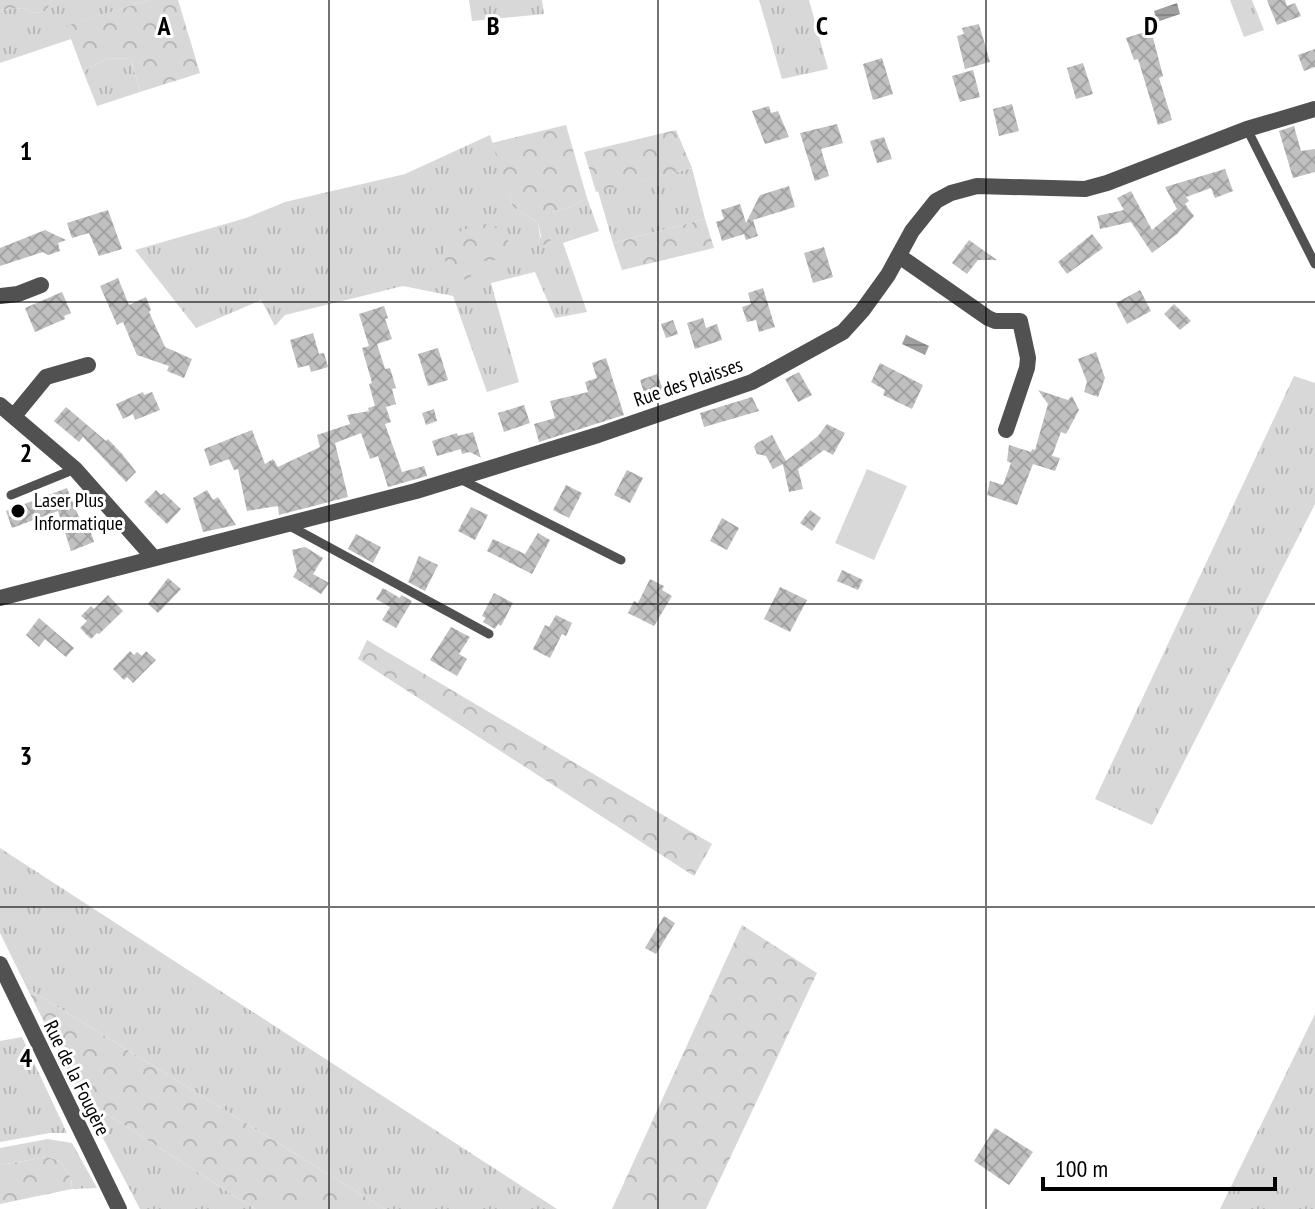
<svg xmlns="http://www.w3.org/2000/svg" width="1315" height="1209" font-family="'PT Sans Narrow',sans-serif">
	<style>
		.grass { fill: url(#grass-tufts) }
		.forest { fill: url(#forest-crowns) }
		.pitch { fill: #d8d8d8 }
		.water { fill: url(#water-rules) }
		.building { fill: url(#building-cross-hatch) }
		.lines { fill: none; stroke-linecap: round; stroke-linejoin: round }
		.lane { stroke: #515151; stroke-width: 9 }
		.street { stroke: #515151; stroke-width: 16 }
		.grid { fill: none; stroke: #000; stroke-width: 2; stroke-opacity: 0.55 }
		.poi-dot { fill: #000; stroke: #fff; stroke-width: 3 }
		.labels { text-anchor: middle; stroke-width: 6; stroke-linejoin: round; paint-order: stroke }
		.street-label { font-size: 20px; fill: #000; stroke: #fff }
		.poi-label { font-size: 20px; fill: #000; stroke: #fff; text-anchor: start }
		.grid-label { font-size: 26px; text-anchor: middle; font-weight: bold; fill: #000; stroke: #fff; stroke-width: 6; stroke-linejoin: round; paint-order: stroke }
	</style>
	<defs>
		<pattern id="grass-tufts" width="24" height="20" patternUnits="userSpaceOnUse" patternTransform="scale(2)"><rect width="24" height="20" fill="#d8d8d8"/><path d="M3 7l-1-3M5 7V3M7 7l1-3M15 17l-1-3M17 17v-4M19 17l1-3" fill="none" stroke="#b8b8b8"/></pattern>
		<pattern id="forest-crowns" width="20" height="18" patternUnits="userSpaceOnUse" patternTransform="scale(2)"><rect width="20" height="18" fill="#d8d8d8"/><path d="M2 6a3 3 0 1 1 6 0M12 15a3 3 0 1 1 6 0" fill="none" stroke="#b8b8b8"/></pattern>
		<pattern id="water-rules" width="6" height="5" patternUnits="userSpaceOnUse" patternTransform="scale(2)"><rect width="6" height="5" fill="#9f9f9f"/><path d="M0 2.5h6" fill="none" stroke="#878787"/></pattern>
		<pattern id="building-cross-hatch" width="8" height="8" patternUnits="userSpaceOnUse" patternTransform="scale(2)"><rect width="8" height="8" fill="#c0c0c0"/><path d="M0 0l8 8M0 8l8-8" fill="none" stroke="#a3a3a3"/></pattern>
	</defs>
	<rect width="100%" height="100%" fill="#fff"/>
	<path class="grass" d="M52,0H149L67,26L71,39L0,63V10L23,8L33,13L46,11Z
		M469,0H542L544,14L472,21Z
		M759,0H809L828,69L782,79Z
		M1230,0H1252L1264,30L1244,37Z
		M108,58L131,59L140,92L97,106L83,71Z
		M490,135L513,207L538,223L540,237L551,243L546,213L566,209L587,198L599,231L563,243L587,312L555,318L535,272L491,283L519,382L487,392L453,296L403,286L285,315L275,326L261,300L196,328L135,250L246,218L285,202L405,174Z
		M692,168L705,219L613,243L598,191Z
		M1294,376L1315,383V504L1152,825L1095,799Z
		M0,848L557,1209H385L27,988L0,933Z
		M1315,1014V1209H1220Z
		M22,1037L67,1133H50L0,1142V1041Z
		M82,1098L255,1209H140Z
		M48,1139L72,1143L97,1188L72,1189L71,1178L60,1161L47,1157L0,1165V1148Z"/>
	<path class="forest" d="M0,0H52L46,11L33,13L23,8L0,10Z
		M149,0H178L200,73L140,92L131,59L108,58L83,71L66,26Z
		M566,125L587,198L566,209L547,213L551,243L543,245L538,223L513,207L492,143Z
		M676,130L692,168L596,192L584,152Z
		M705,219L714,248L622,270L613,243Z
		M485,224L503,228L511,248L493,261H476L470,279L449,281L443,249L462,230Z
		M367,640L712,844L694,876L358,659Z
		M742,925L817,973L706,1209H612Z
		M27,988L385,1209H255L82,1098Z
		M47,1157L60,1161L71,1178L72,1189L0,1204V1165Z"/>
	<path class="pitch" d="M867,469L907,486L874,560L835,543Z"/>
	<path class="water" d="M1177,3L1180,14L1157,22L1154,11Z
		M906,335L929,346L925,355L902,344Z"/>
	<path class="building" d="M1267,0H1285L1287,6L1295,3L1301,16L1277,25Z
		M979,24L990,62L965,69L957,36L964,34L962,28Z
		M1151,30L1163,76L1159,78L1172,120L1158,125L1138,59L1134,60L1126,38Z
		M1315,49V67L1304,71L1298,55Z
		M882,58L893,94L873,100L863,64Z
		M1083,63L1093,94L1076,99L1067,68Z
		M973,70L980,97L960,102L952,76Z
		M1012,104L1019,131L999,136L993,109Z
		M769,106L771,113L778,111L789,137L765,144L752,111Z
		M837,124L843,143L821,149L829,176L815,181L800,133Z
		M1294,126L1301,151L1315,149V172L1293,178L1279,131Z
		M884,137L892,159L877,163L870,141Z
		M1225,169L1233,191L1215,198L1211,188L1186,197L1189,201L1185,204L1194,216L1177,234L1152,253L1131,222L1100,229L1097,216L1124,210L1117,198L1131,191L1152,230L1177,209L1165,187Z
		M789,186L795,207L753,220L758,236L746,240L744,234L722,241L716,222L724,219L721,210L740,204L746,223L760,195Z
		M108,210L122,249L99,256L89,233L72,238L67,223Z
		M45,230L66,240L58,243L60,251L48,255L43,252L0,266V248Z
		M1092,234L1103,248L1067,274L1058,262Z
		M969,240L997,260H978L967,274L952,263Z
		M824,247L833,277L813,283L804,253Z
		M118,278L129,305L146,297L151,310L149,312L165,347L192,359L184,378L167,371L169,366L137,355L123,322L117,325L100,286Z
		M763,288L775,327L759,332L756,320L747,322L742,307L751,304L748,293Z
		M1140,290L1151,311L1127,324L1116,303Z
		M62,292L71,313L64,316L65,319L35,332L25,308Z
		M1174,304L1191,321L1180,330L1164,314Z
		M384,306L388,318L385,319L392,339L377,344L385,369L390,368L396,388L392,389L396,404L386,407L391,422L385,424L402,472L424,466L427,476L388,487L378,456L370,459L361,433L335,443L348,497L279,515L278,506L247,511L238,469L234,470L229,459L210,466L204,449L252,430L265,464L273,459L278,467L320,447L317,435L350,424L347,415L369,411L368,408L375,406L369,384L372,383L362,348L369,346L359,314Z
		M703,318L706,328L717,324L722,340L695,349L687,323Z
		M673,320L678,334L666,338L661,324Z
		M313,333L319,354L324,353L328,367L311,372L309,365L298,368L290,340Z
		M438,348L448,380L428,386L418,354Z
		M1096,352L1105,378L1098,397L1084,392L1087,382L1078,359Z
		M606,358L624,415L539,442L534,424L555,418L550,401L588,392L585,382L597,378L592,363Z
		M880,363L923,385L912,409L883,395L885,390L871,382Z
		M799,372L812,395L798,402L785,379Z
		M657,374L663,389L645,396L640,380Z
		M1038,390L1068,400L1072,396L1079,410L1066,434L1061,432L1052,456L1060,458L1055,471L1033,464L1017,505L987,495L990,481L1003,485L1011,463L1007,461L1009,445L1031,452L1032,449L1035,450L1048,404Z
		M143,392L144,395L152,392L160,410L135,420L133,414L123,419L116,404Z
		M752,397L759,411L704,427L700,413Z
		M524,405L530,423L504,432L498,413Z
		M66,407L106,441L108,439L123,455L136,472L126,482L83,437L79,442L54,421Z
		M434,409L437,421L426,425L422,413Z
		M827,424L845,433L833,455L824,450L798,469L803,489L789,492L783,464L773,469L766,456L757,454L754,447L757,443L772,435L786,461L818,436Z
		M473,432L481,458L470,452L462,454L461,449L437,456L432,441L457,433L458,436Z
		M627,470L643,478L630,503L614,495Z
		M566,485L582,493L569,518L553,510Z
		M67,488L81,522L87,520L94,542L71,551L58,511L12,528L6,511Z
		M156,490L161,495L164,493L181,509L167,524L144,502Z
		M207,490L213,500L218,497L236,525L203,532L193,498Z
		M471,507L488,515L475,540L458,531Z
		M810,510L821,518L812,531L800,523Z
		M722,518L739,528L727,550L710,541Z
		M538,533L550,540L532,574L487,551L493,539L525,554Z
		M356,534L381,547L373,563L348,549Z
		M305,547L323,558L313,574L329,583L321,594L293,577L297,570L292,550Z
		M419,556L438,565L425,591L408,582Z
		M842,570L863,580L858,590L837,581Z
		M168,578L181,589L158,613L148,604Z
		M650,579L664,586L662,590L672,596L654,626L628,613L634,601L638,603Z
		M780,587L807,600L790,632L764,619Z
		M383,588L400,598L401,595L412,601L396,628L382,620L390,607L376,599Z
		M494,593L513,603L501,626L498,624L495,629L483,622L486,618L482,616Z
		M108,595L123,611L99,634L97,633L91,639L80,628L87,621L81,616L91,606L94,609Z
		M556,615L572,623L566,636L562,634L550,658L533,649L545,625L549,627Z
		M39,618L74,648L66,657L45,639L39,647L26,635Z
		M451,627L470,637L459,654L467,659L457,676L430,660Z
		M130,651L134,655L137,652L142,656L146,651L156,660L133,683L127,677L124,680L113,669Z
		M664,916L675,923L656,954L645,948Z
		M995,1128L1033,1152L1009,1185L974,1161Z"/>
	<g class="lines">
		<path class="lane" d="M1247,129L1315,264
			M460,479L621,560
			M11,495L75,469
			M288,525L489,634"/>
		<path class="street" d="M899,256L988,318L995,321H1020L1028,358L1027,368L1006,430
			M0,296L18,294L41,285
			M0,405L75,469L153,557
			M14,416L46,377L88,365
			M0,598L416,491L598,435L752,382L843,332L862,311L888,275L912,231L936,201L951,193L977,186L1085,189L1107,183L1247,129L1315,109
			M0,964L119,1209"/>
	</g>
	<path class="grid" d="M329,0V1209M658,0V1209M986,0V1209M0,302H1315M0,604H1315M0,907H1315"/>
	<circle class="poi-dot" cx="18" cy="511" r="8"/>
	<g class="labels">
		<g class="street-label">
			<text transform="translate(688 382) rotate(-19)" y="7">Rue des Plaisses</text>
			<text transform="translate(77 1078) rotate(64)" y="7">Rue de la Fougère</text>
		</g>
		<g class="poi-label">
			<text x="34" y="507">Laser Plus<tspan x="34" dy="23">Informatique</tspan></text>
		</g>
	</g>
	<g class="grid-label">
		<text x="164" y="35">A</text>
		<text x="493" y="35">B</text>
		<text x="822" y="35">C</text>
		<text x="1151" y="35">D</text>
		<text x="26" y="160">1</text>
		<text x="26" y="462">2</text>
		<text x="26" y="765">3</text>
		<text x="26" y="1067">4</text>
	</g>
	<path d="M1043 1177v12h232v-12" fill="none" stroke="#000000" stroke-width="4"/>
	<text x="1055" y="1177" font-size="24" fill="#000000" stroke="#ffffff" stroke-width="6" paint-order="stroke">100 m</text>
</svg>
